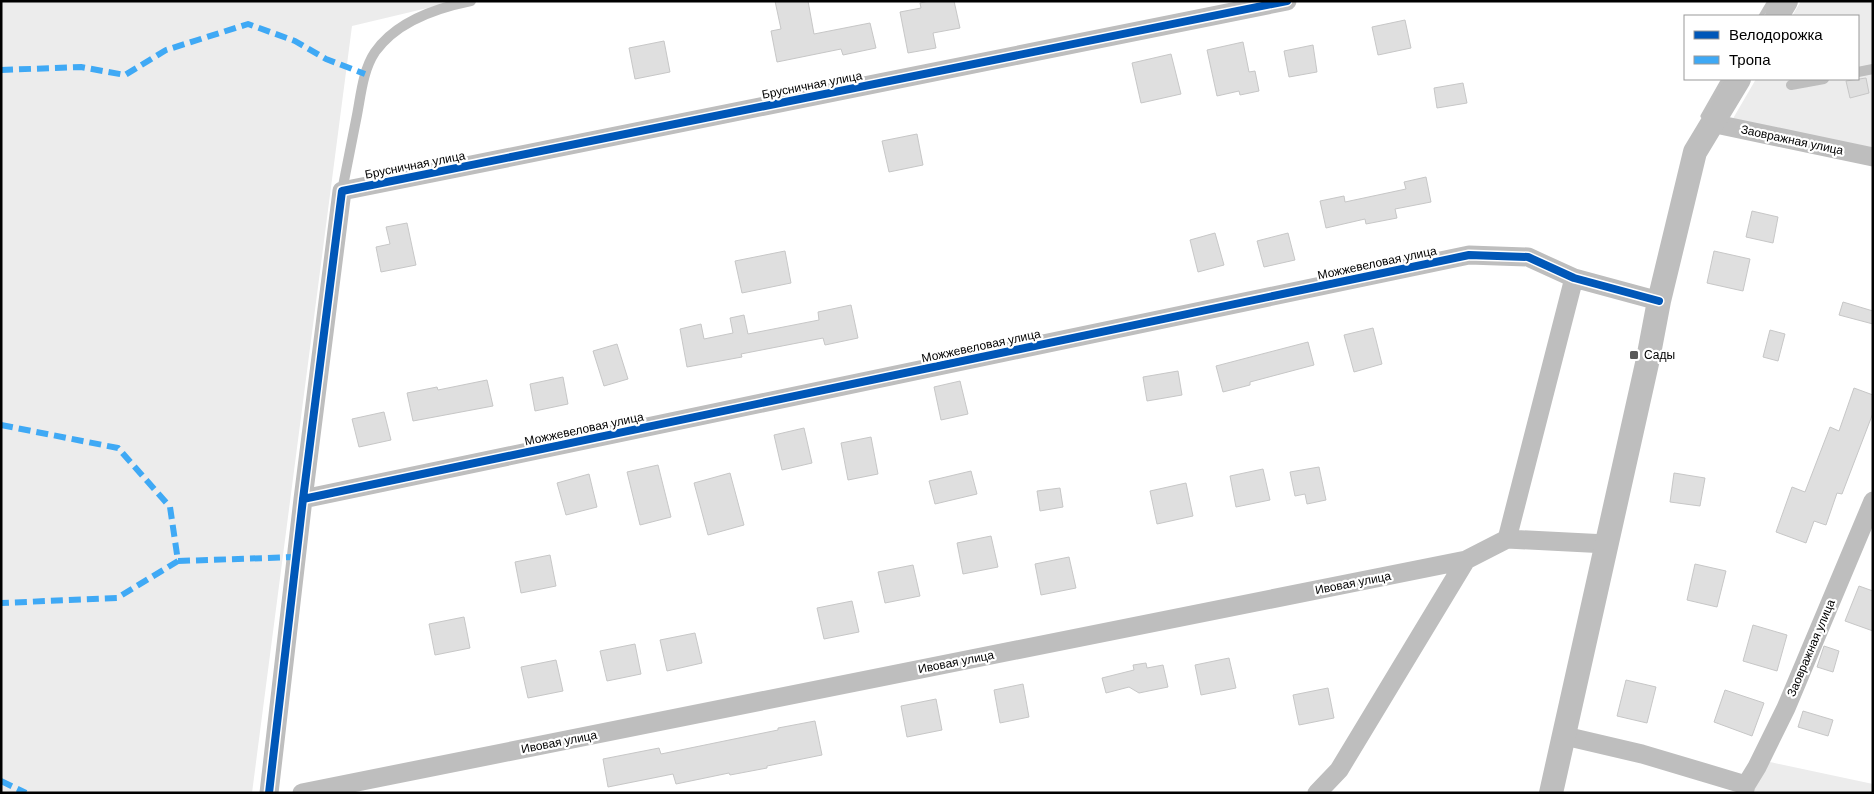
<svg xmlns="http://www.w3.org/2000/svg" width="1874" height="794" font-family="'DM Sans',sans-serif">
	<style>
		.green { fill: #ececec }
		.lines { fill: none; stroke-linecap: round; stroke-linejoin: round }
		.stream { stroke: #bfbfbf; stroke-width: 5 }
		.building { fill: #dfdfdf; stroke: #c7c7c7 }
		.service { stroke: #bebebe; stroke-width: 10 }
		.minor { stroke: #bebebe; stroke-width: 19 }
		.tertiary { stroke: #bebebe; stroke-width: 24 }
		.quiet { stroke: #3fa9f5; stroke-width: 6; stroke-dasharray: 12 6; stroke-linecap: butt }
		.cycleway-casing { stroke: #fff; stroke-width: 11 }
		.cycleway { stroke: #0057b8; stroke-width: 8 }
		.poi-dot { fill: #595959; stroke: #fff; stroke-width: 2 }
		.labels { text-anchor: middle; stroke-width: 4.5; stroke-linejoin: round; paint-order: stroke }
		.street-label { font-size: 12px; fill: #000; stroke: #fff }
		.poi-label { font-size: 12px; fill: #000; stroke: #fff; text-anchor: start }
	</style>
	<rect width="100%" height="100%" fill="#fff"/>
	<path class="green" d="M1,1H457L352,26L252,793H1Z
		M1801,1H1873V151L1731,122L1756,79H1858V16H1792Z
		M1770,762L1873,784V793H1753L1754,787Z"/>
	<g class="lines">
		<path class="stream" d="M1761,16L1770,1
			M1703,116L1724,79"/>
	</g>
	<path class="building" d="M775,1H808L814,34L870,23L876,48L843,55L841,49L777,62L771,31L781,29Z
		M929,1H954L960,28L933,33L936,48L908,53L900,12L921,8L920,3Z
		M1405,20L1411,48L1378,55L1372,27Z
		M664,41L670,72L635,79L629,48Z
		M1243,42L1249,72L1255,71L1259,91L1240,95L1239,91L1217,96L1207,50Z
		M1313,45L1317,72L1289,77L1284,51Z
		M1171,54L1181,94L1141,103L1132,63Z
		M1866,78L1869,93L1850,98L1846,81Z
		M1463,83L1467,103L1437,108L1434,88Z
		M917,134L923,165L889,172L882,141Z
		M1426,177L1431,202L1395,209L1397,218L1366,224L1365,219L1326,228L1320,201L1344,196L1345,202L1406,189L1404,182Z
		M1752,211L1778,217L1773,243L1746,237Z
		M407,223L416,265L381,272L376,247L390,244L386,227Z
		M1215,233L1224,265L1198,272L1190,240Z
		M1288,233L1295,260L1264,267L1257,241Z
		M785,251L791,283L742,293L735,261Z
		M1714,251L1750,259L1743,291L1707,283Z
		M1843,302L1873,311V324L1839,315Z
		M851,305L858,338L825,345L823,338L741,354L742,357L687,367L680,329L701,324L704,339L733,333L730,318L744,315L748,334L819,320L818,312Z
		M1373,328L1382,364L1354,372L1344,335Z
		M1770,330L1785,334L1778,361L1763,357Z
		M1308,342L1314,365L1250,382V385L1223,392L1216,366Z
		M617,344L628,379L604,386L593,351Z
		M1178,371L1182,395L1147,401L1143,377Z
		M563,377L568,404L535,411L530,384Z
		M487,380L493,406L413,421L407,393L437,387L438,390Z
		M960,381L968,414L941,420L934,387Z
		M1854,388L1873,395V413L1842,494L1837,493L1826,525L1814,521L1806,543L1776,532L1792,487L1805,492L1830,427L1839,431Z
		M384,412L391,440L359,447L352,419Z
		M804,428L812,463L782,470L774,435Z
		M871,437L878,474L848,480L841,443Z
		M658,465L671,517L640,525L627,472Z
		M1319,467L1326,500L1307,504L1305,494L1295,496L1290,472Z
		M1263,469L1270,500L1236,507L1230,476Z
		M971,471L977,494L935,504L929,481Z
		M730,473L744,525L708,535L694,483Z
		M1674,473L1705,478L1700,506L1670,502Z
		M589,474L597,507L566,515L557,483Z
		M1186,483L1193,516L1157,524L1150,491Z
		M1060,488L1063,507L1040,511L1037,491Z
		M991,536L998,567L963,574L957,543Z
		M550,555L556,586L521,593L515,562Z
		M1069,557L1076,588L1041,595L1035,564Z
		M1695,564L1726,571L1717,607L1687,600Z
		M913,565L920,596L885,603L878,572Z
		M1859,586L1873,591V631L1845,621Z
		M852,601L859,632L824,639L817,608Z
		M464,617L470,648L435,655L429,624Z
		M1753,625L1787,635L1777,671L1743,661Z
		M695,633L702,663L667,671L660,640Z
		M635,644L641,674L607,681L600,651Z
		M1824,646L1839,651L1833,672L1817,667Z
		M1229,658L1236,688L1201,695L1195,665Z
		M556,660L563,691L528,698L521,667Z
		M1146,663L1147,668L1163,665L1168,687L1139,693L1129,687L1106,693L1102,678L1134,670L1133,665Z
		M1626,680L1656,687L1647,723L1617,716Z
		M1023,684L1029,717L1000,723L994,690Z
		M1328,688L1334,718L1299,725L1293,695Z
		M1725,690L1764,703L1752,736L1714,722Z
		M936,699L942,730L907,737L901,706Z
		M1803,711L1833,720L1828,736L1798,727Z
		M815,721L822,755L767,766V768L730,775L729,773L676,784L673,774L608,787L603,759L659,748L661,754L778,730V728Z"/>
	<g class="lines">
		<path class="service" d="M1858,72L1873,69
			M1791,85L1824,79
			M342,191C347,166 352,140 357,115C361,94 363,70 375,52C396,22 436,8 471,1"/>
		<path class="minor" d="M1711,123L1873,157
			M303,499L1469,255L1528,257L1574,278L1659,301
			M1507,539L1574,278
			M1565,736L1642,754L1746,785
			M269,793L303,499L342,191L1287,1
			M302,793L1466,560L1507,539L1607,544
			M1317,793L1339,770L1466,560
			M1744,793L1746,785L1757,767L1786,708L1873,501"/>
		<path class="tertiary" d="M1777,16L1786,1
			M1551,793L1648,359L1659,301L1695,152L1739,79"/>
		<path class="quiet" d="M1,70L81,67L125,75L166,50L248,24L295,41L326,59L365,74
			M1,425L118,448L170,507L178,561L117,598L1,603
			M178,561L296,557
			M1,781L26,793"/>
		<defs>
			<path id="cycleway" d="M303,499L1469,255L1528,257L1574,278L1659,301
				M269,793L303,499L342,191L1287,1"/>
		</defs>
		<use href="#cycleway" class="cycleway-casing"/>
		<use href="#cycleway" class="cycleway"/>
	</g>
	<rect class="poi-dot" x="1629" y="350" width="10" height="10" rx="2.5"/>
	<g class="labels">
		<g class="street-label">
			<text transform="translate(812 85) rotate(-11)" y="4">Брусничная улица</text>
			<text transform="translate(1792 140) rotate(12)" y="4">Заовражная улица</text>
			<text transform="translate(415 165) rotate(-11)" y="4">Брусничная улица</text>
			<text transform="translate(1377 263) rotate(-12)" y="4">Можжевеловая улица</text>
			<text transform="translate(981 346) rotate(-12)" y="4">Можжевеловая улица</text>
			<text transform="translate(584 429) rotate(-12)" y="4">Можжевеловая улица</text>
			<text transform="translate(1353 583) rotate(-11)" y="4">Ивовая улица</text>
			<text transform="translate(1811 648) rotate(-67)" y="4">Заовражная улица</text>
			<text transform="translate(956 662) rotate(-11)" y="4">Ивовая улица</text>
			<text transform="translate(559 742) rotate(-11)" y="4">Ивовая улица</text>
		</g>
		<g class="poi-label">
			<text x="1644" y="359">Сады</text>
		</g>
	</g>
	<rect width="1874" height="794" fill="none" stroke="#000000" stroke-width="5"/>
	<rect x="1684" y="15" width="175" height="65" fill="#ffffff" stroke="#999999"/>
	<rect x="1694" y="31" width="25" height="8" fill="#0057b8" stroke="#999999"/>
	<text x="1729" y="40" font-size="15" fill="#000000">Велодорожка</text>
	<rect x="1694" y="56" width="25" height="8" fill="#3fa9f5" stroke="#999999"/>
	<text x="1729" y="65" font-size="15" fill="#000000">Тропа</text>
</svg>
